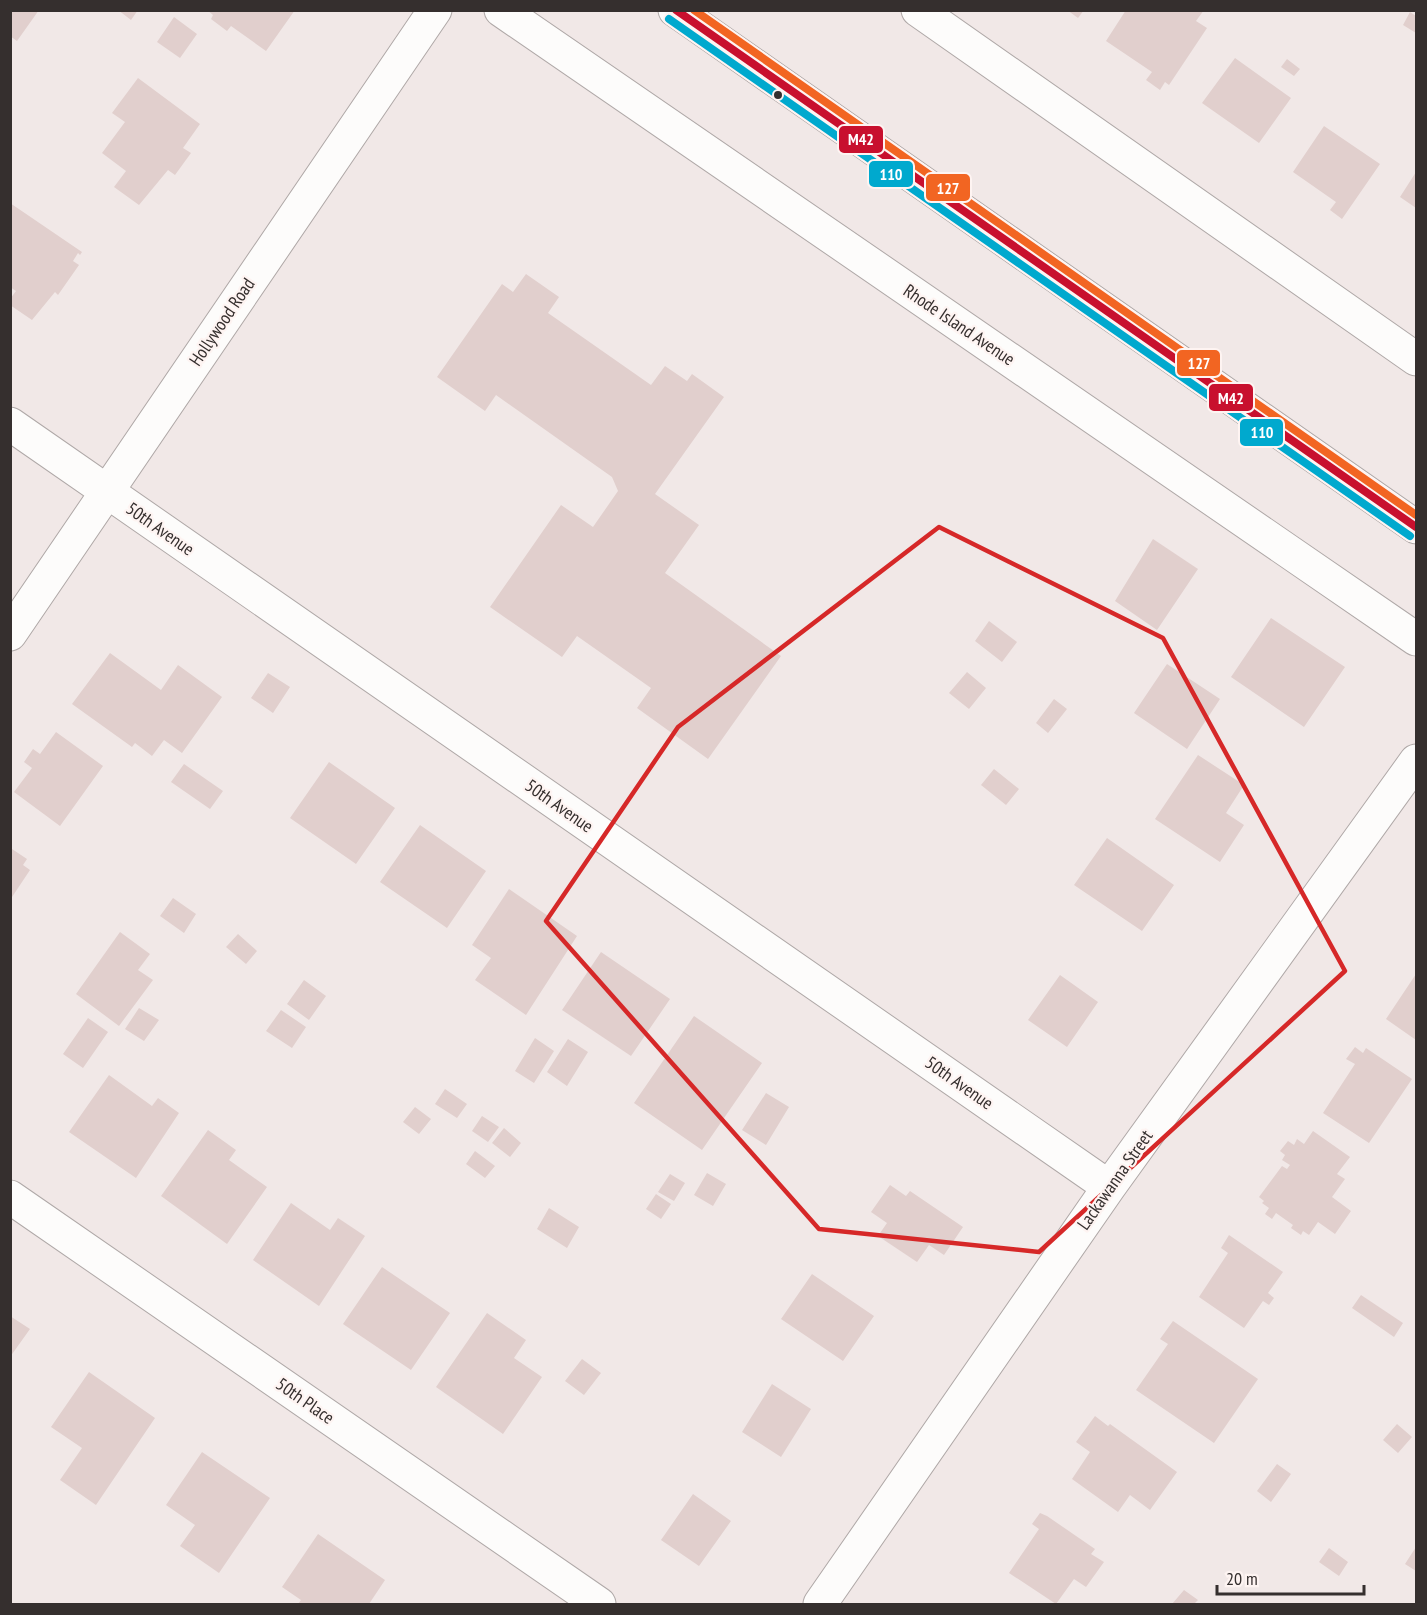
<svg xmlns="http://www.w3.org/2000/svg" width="1427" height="1615" font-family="'PT Sans Narrow',sans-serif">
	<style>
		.building { fill: #e1cfcd }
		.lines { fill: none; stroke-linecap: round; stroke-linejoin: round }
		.street-casing { stroke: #afa8a7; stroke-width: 35 }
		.secondary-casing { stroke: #afa8a7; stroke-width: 35 }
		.street { stroke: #fdfcfb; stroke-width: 33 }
		.secondary { stroke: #fdfcfb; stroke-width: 33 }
		.bus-1-casing { stroke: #fef4f2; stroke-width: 12 }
		.bus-2-casing { stroke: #fef4f2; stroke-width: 12 }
		.bus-3-casing { stroke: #fef4f2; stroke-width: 12 }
		.bus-1 { stroke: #c8102e; stroke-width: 8 }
		.bus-2 { stroke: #00a9ce; stroke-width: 8 }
		.bus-3 { stroke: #f26522; stroke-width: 8 }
		.marked { fill: none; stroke: #d62828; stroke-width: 4.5; stroke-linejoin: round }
		.bus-dot { fill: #352f2e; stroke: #fef4f2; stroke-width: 2 }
		.labels { text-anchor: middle; stroke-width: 4.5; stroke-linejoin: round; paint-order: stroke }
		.street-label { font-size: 18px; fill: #352f2e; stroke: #fef4f2 }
		.line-badge { stroke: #fef4f2; stroke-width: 2 }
		.badge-label { font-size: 16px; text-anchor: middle; font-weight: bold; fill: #fff }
	</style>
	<rect width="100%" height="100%" fill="#f1e8e7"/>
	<path class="building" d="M10,10H39L17,41L10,36Z
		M118,10H138L131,20Z
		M207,10H295L266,51L231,26L227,31L211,19L213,15Z
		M1067,10H1084L1078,18Z
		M1126,10H1204L1196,21L1207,28L1169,85L1165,82L1160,90L1146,80L1152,72L1106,41Z
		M1410,12L1416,16V33L1403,25Z
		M174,17L197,34L180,58L157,42Z
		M1235,58L1291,98L1259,143L1202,103Z
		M1287,59L1300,69L1294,76L1281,67Z
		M138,78L200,124L183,148L191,153L175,175L168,170L139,205L114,187L126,171L102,153L125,122L112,113Z
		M1324,126L1380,164L1342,219L1330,210L1336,202L1293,172Z
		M1416,172V208L1400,197Z
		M10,203L82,252L80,255L78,253L73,261L79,265L58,295L55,292L32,320L10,305V299L16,291L10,287Z
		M526,274L559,297L548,313L651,385L665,366L687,381L692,374L724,397L655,494L699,525L665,573L781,656L708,759L637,708L651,688L577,636L562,657L490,607L561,505L593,527L618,491L612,477L496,395L485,411L437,377L502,284L513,292Z
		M1153,539L1198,569L1157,630L1115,601Z
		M1271,618L1345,667L1304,727L1231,677Z
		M989,621L1017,642L1002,662L975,641Z
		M110,653L161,690L178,665L222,697L182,753L164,740L152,756L135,743L132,747L72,704Z
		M1167,664L1220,699L1187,749L1134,713Z
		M967,672L986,688L969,709L949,693Z
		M268,673L290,687L273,713L251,698Z
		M1054,699L1067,709L1048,733L1036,723Z
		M56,732L103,766L60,826L14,792L32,768L24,762L33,749L40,754Z
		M1198,755L1244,785L1226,813L1244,825L1220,862L1155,819Z
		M329,762L395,808L356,864L290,818Z
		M184,764L223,791L210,809L171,782Z
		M994,769L1019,789L1006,805L981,785Z
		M420,825L486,871L447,928L380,882Z
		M1107,838L1174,885L1142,931L1074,885Z
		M12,849L27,859L23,865L30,870L10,900Z
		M509,889L577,936L526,1015L475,980L491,958L472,945Z
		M173,898L196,914L184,933L160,916Z
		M120,932L150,954L138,970L153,980L119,1026L76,994Z
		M238,934L257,951L246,964L226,947Z
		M601,952L670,999L631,1056L562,1010Z
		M1416,974V1040L1386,1019Z
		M1060,975L1098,1002L1067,1047L1028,1020Z
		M304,980L326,996L309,1020L287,1004Z
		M139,1008L159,1020L144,1041L125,1029Z
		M281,1010L306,1027L292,1048L266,1031Z
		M694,1016L762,1063L702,1150L634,1103Z
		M88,1018L108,1032L83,1068L63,1054Z
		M535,1038L554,1051L534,1083L515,1071Z
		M568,1039L588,1052L567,1086L547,1072Z
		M1355,1047L1363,1053L1366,1048L1412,1079L1369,1143L1323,1113L1355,1064L1346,1059Z
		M109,1075L152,1106L158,1098L179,1113L136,1178L69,1132Z
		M445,1089L467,1104L457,1118L435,1104Z
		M766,1093L789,1107L766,1145L742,1130Z
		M415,1107L431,1119L419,1134L403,1122Z
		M482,1116L499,1127L488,1142L472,1131Z
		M504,1128L521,1143L510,1157L492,1143Z
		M208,1130L236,1150L229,1160L267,1187L227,1244L161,1196Z
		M1313,1131L1350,1157L1337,1174L1345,1179L1332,1197L1351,1211L1335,1234L1318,1222L1309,1235L1303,1231L1301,1235L1291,1228L1293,1225L1276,1213L1272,1219L1265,1214L1269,1208L1262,1203L1264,1201L1259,1197L1282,1166L1287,1169L1290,1165L1282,1160L1285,1155L1280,1151L1288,1141L1294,1145L1297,1139L1304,1144Z
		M475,1151L495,1166L485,1178L466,1164Z
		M707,1173L726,1184L713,1206L694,1195Z
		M670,1174L685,1183L674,1201L658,1192Z
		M890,1185L906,1196L910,1191L963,1227L944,1255L929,1245L917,1262L878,1236L887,1223L871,1212Z
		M656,1194L671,1204L661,1219L646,1209Z
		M291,1203L330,1230L338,1218L365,1236L319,1306L253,1260Z
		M549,1208L579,1227L567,1248L537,1229Z
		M1229,1235L1283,1272L1268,1293L1274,1298L1269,1305L1263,1301L1244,1328L1199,1297L1228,1253L1221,1248Z
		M382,1267L450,1313L411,1370L343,1324Z
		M812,1274L874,1316L843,1361L781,1319Z
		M1361,1295L1403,1323L1394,1337L1352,1308Z
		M487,1313L526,1340L514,1358L542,1377L503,1434L436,1387Z
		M10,1316L30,1329L10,1357Z
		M1173,1321L1258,1379L1214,1443L1136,1390L1168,1344L1160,1339Z
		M582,1359L601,1373L584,1395L565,1381Z
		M89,1372L155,1418L96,1505L60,1480L82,1448L51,1427Z
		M772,1384L811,1409L781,1457L742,1432Z
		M1095,1416L1108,1426L1110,1424L1177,1472L1150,1510L1130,1495L1118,1512L1072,1479L1090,1452L1076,1442Z
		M1397,1424L1412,1437L1398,1453L1383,1440Z
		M202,1452L270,1498L219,1573L180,1546L195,1525L166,1505Z
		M1277,1464L1291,1474L1271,1502L1257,1491Z
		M693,1494L731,1521L699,1566L661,1540Z
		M1040,1513L1047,1516L1095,1549L1091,1554L1104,1562L1086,1587L1074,1579L1056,1604L1009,1573L1039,1529L1032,1524Z
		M318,1534L385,1580L369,1604H298L301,1600L282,1587Z
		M1416,1547V1571L1405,1564Z
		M1329,1548L1348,1562L1339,1576L1319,1562Z
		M1184,1590L1198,1600L1194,1604H1172Z"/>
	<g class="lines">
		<defs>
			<path id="street" d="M501,10L1416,639
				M918,10L1416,359
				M10,424L1109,1187
				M10,634L435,10
				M10,1197L599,1604
				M820,1604L1109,1187L1416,761"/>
			<path id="secondary" d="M675,10L1416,527"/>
		</defs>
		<use href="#street" class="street-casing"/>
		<use href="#secondary" class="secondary-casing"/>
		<use href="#street" class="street"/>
		<use href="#secondary" class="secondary"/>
		<defs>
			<path id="bus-1" d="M676,10L1416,527"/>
			<path id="bus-2" d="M669,19L1410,536"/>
			<path id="bus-3" d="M694,10L1416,515"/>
		</defs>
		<use href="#bus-1" class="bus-1-casing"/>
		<use href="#bus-2" class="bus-2-casing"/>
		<use href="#bus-3" class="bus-3-casing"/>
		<use href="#bus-1" class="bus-1"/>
		<use href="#bus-2" class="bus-2"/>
		<use href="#bus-3" class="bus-3"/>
	</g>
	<path class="marked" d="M939,527L1163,638L1345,971L1039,1252L819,1229L546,921L678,727Z"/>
	<circle class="bus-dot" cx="778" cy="95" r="5"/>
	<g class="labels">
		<g class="street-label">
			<text transform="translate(222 322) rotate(-56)" y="6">Hollywood Road</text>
			<text transform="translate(959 325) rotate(34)" y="6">Rhode Island Avenue</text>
			<text transform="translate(160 529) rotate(35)" y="6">50th Avenue</text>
			<text transform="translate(559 806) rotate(35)" y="6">50th Avenue</text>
			<text transform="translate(959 1083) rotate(35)" y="6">50th Avenue</text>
			<text transform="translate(1115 1180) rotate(-55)" y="6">Lackawanna Street</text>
			<text transform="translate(305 1401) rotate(35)" y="6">50th Place</text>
		</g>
	</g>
	<g class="line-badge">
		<rect x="838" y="125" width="46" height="29" rx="6" fill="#c8102e"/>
		<rect x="868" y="160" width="46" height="28" rx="6" fill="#00a9ce"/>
		<rect x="925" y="173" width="46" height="29" rx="6" fill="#f26522"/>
		<rect x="1176" y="349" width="45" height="28" rx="6" fill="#f26522"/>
		<rect x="1208" y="383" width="46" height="29" rx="6" fill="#c8102e"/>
		<rect x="1239" y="418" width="45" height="29" rx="6" fill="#00a9ce"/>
	</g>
	<g class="badge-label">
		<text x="861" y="145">M42</text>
		<text x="891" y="180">110</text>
		<text x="948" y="194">127</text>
		<text x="1199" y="369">127</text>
		<text x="1231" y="404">M42</text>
		<text x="1262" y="438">110</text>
	</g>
	<rect width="1427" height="1615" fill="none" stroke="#352f2e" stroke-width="24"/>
	<path d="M1217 1585v9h147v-9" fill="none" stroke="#352f2e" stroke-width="3"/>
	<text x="1226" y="1585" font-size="18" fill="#352f2e" stroke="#fef4f2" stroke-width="4.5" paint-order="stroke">20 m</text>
</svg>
